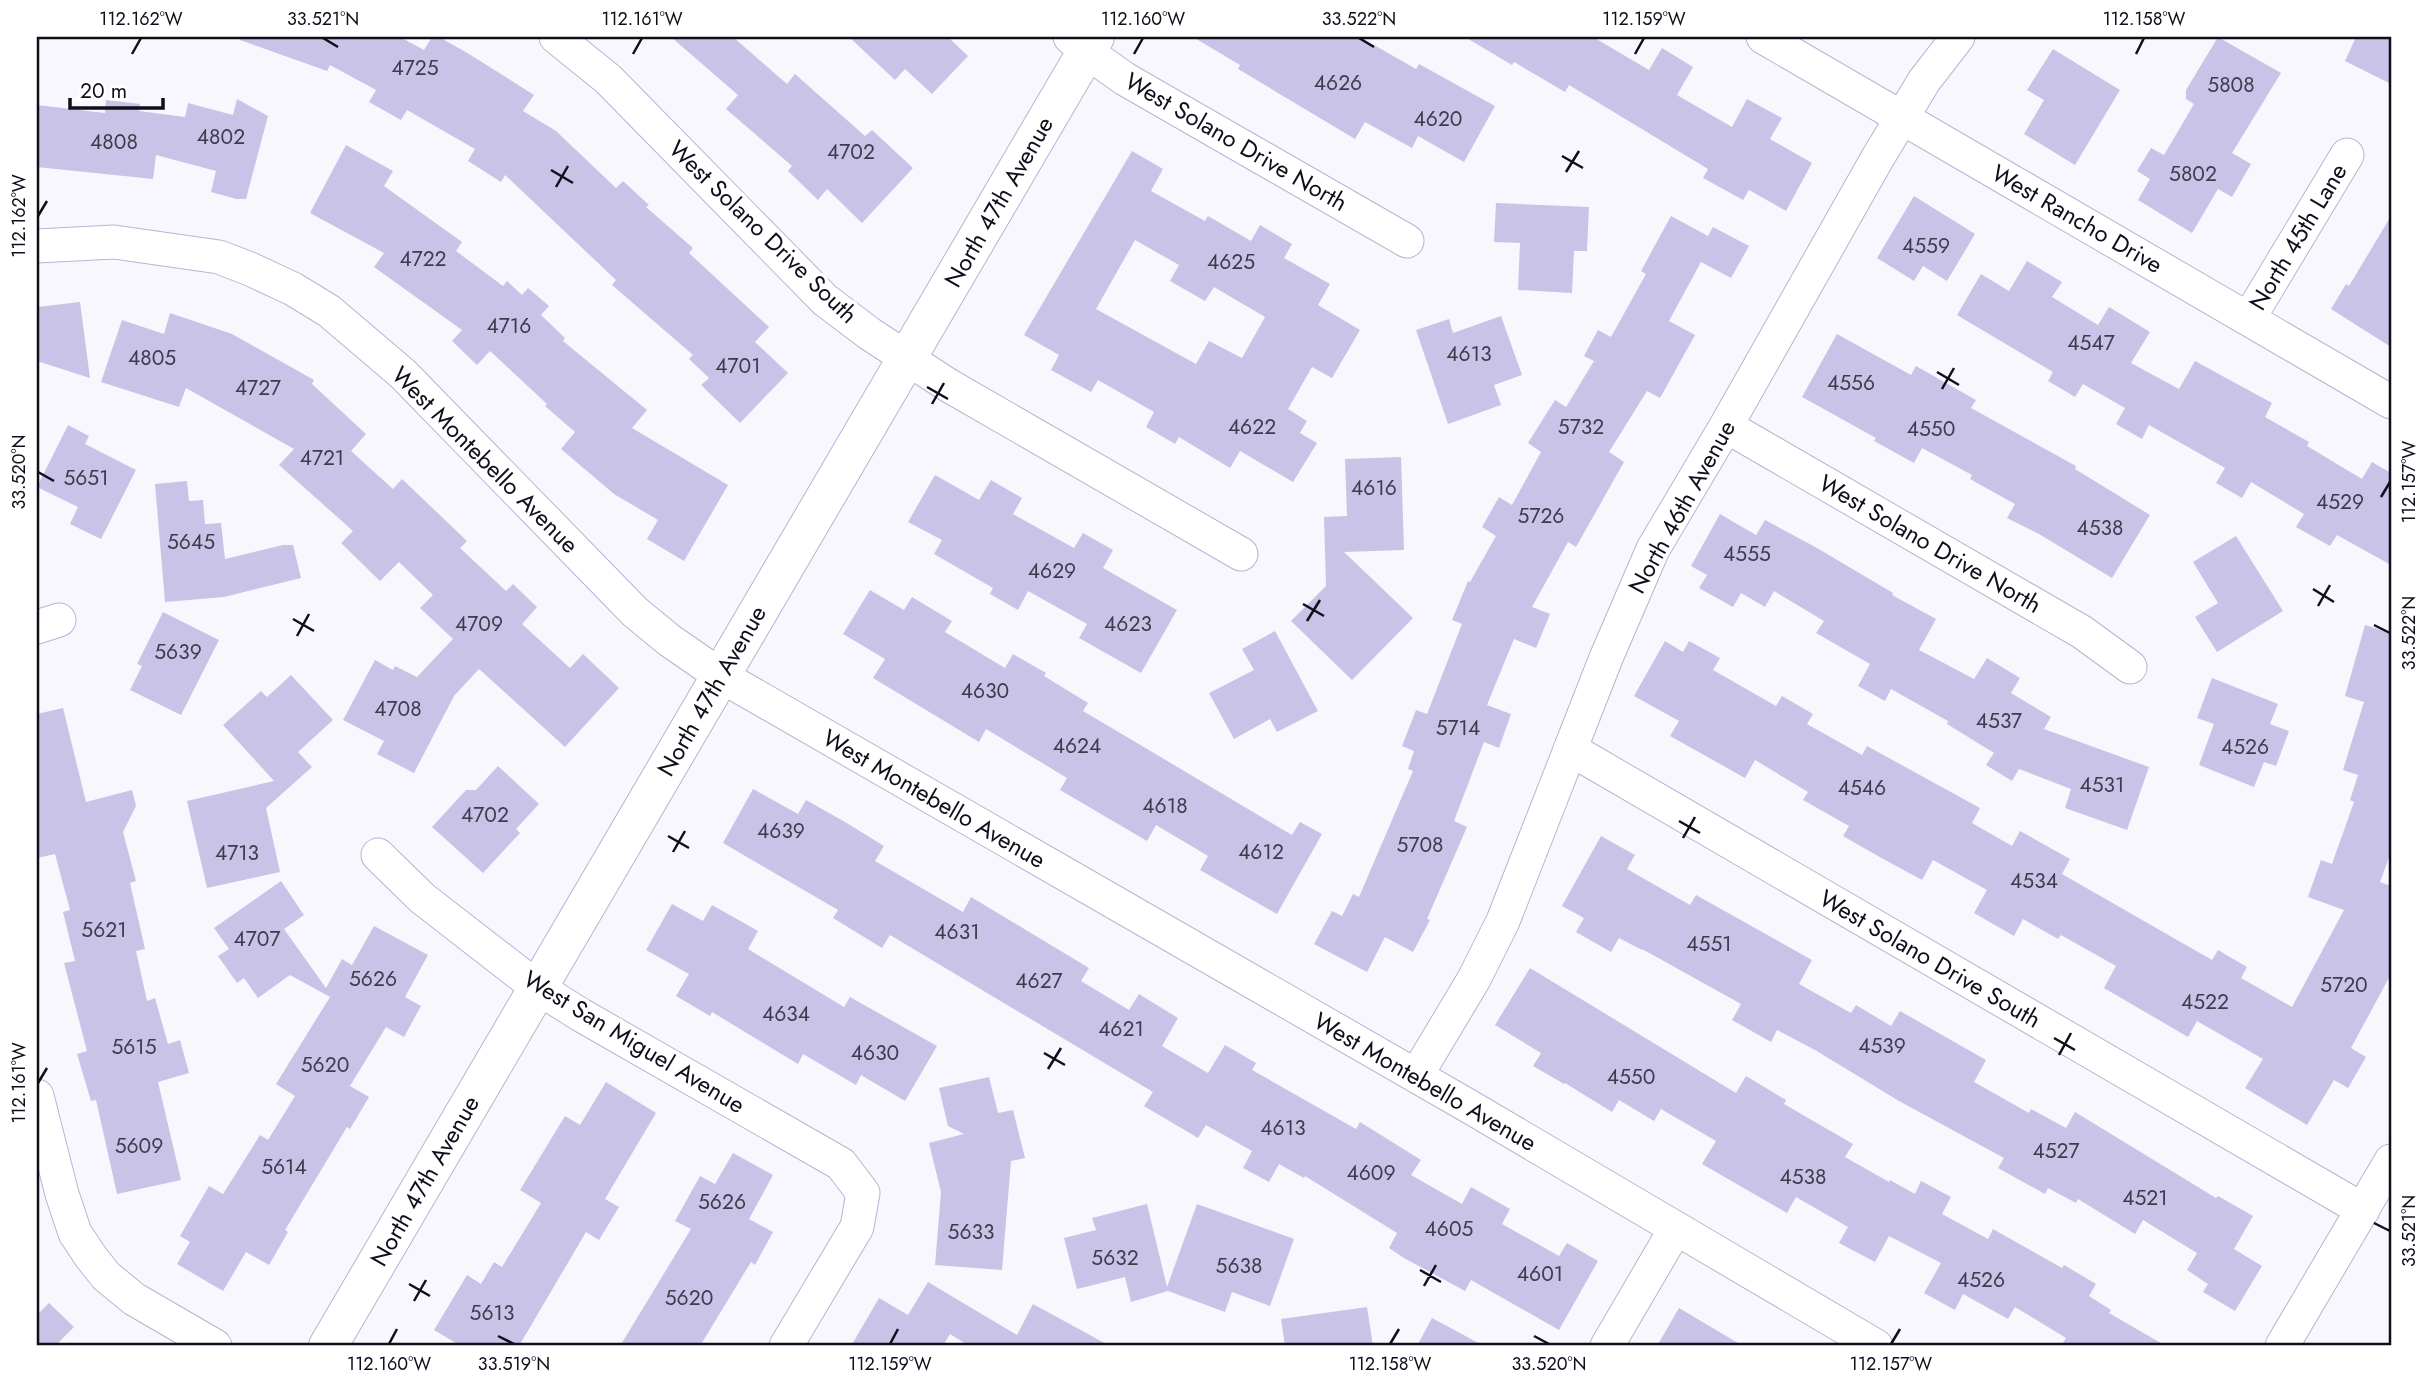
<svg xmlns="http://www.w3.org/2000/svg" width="2428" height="1383" font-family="Jost,sans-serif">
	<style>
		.building { fill: #c8c3e7; fill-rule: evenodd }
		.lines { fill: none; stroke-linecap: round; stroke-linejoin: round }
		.minor-casing { stroke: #b8b3d6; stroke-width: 35 }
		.tertiary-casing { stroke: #b8b3d6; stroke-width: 40 }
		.minor { stroke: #fff; stroke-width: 33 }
		.tertiary { stroke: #fff; stroke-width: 38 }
		.ticks { fill: none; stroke: #100e1a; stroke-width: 2.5 }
		.labels { text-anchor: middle; stroke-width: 7; stroke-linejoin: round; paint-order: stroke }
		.number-label { font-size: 21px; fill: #3e3b4d }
		.street-label { font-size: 24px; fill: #100e1a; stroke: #fff }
		.neatline { fill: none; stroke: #100e1a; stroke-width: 2.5 }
		.ticks-label { font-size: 18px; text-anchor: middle; fill: #100e1a }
	</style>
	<rect width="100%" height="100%" fill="#f8f7fe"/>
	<path class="building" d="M240,37H400L424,50L432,37H439L469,54L534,95L523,111L556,131L616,188L623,181L649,205L646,207L693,248L689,253L769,327L755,342L788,373L740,423L701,385L709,378L689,359L693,355L612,285L616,280L505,175L501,182L468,161L475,149L407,110L401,120L369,102L376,90L330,65L327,71L240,40Z
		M671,37H733L787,84L795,74L865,136L872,130L913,168L862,223L827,189L818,200L788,171L792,166L726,109L738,95Z
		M849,37H948L968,56L932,94L905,69L895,80Z
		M1193,37H1360L1416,69L1419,64L1495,106L1464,162L1418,136L1412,148L1365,122L1355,139L1238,69L1240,65Z
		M1465,37H1593L1649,70L1662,48L1693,67L1677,95L1732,127L1747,99L1782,118L1770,139L1812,163L1786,211L1749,190L1743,200L1703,178L1708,169L1569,85L1565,92L1514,62L1512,65Z
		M2218,37L2281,73L2232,153L2251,164L2232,197L2218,189L2192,233L2138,200L2150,179L2137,171L2151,148L2164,155L2194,104L2186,99V90Z
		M2356,37H2391V84L2345,61Z
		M2053,49L2120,90L2075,165L2024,134L2044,100L2027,90Z
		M237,99L268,116L246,199H236L211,192L216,171L156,155L153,179L37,167V105L105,113L106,100L140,104L139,111L185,117L188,103L233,115Z
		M346,145L393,171L384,186L462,242L456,251L503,286L507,281L522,295L528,288L549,306L541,315L565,338L563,341L647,410L632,428L728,485L684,561L647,539L658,520L614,494L561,449L575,432L545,406L547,404L490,351L477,365L452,341L462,330L374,267L384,253L310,213Z
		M1132,151L1163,169L1151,191L1205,221L1208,216L1251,241L1260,225L1292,244L1284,258L1330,284L1318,305L1360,330L1332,378L1312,367L1288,409L1307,421L1300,433L1317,443L1293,482L1240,451L1230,468L1179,437L1175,444L1146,427L1154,412L1098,380L1091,392L1051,370L1059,355L1024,335ZM1135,240L1179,265L1170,281L1205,301L1214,287L1265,317L1242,358L1209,341L1196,364L1096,309Z
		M1914,196L1975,234L1947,281L1923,266L1914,281L1877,258Z
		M1496,203L1589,207L1587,251H1574L1572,293L1518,290L1520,243L1494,242Z
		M1671,216L1708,236L1713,227L1749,246L1731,278L1701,262L1669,321L1695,335L1660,398L1647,391L1609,452L1624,462L1576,547L1568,542L1532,607L1550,614L1536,648L1514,639L1487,705L1511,714L1499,748L1484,742L1454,821L1467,827L1427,919L1430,920L1413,952L1385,937L1367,972L1314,944L1332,911L1342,916L1353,894L1359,897L1413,771L1408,769L1414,751L1402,746L1416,710L1427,714L1462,624L1452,620L1468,581L1470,582L1496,536L1482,527L1499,497L1512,505L1541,452L1528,443L1555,400L1566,407L1594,361L1584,356L1598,330L1611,337L1646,274L1641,271Z
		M2391,216V347L2331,309L2346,284L2349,286Z
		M2027,261L2062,282L2052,297L2098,325L2109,307L2150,332L2131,363L2179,389L2195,361L2272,403L2265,417L2309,442L2307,446L2362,479L2372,462L2391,473V565L2337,535L2330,546L2296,527L2304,514L2251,482L2242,498L2216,483L2225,468L2149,425L2142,439L2116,424L2125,408L2083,384L2075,397L2048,381L2053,372L1957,315L1981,274L2009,291Z
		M80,302L90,378L37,361V307Z
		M170,313L232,334L314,380L312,384L366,434L351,451L393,489L402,479L467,541L460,548L506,591L513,584L537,607L522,624L570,668L583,654L619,688L565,747L479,669L454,696L414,773L377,754L384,741L343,720L375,660L393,670L395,666L417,677L453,639L420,608L433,595L399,562L380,581L341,543L353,531L279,465L294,449L186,388L179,407L101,382L122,320L164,334Z
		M1501,316L1522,375L1494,385L1501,405L1448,424L1416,330L1449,319L1453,333Z
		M1837,334L1911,375L1916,366L1976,400L1971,408L2076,466L2075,469L2150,515L2112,578L2039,534L2007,518L2015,504L1970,479L1972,475L1922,448L1914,463L1874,441L1876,438L1802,397Z
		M68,425L89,436L85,444L136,470L101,539L70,524L78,507L37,487Z
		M1401,457L1404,550L1344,552L1413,618L1352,680L1291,621L1326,586L1324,517L1347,516L1345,459Z
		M935,475L979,500L991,480L1022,498L1013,514L1074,548L1083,533L1113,550L1103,568L1177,610L1141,673L1079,638L1087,624L1028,591L1018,610L990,594L993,588L934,554L942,540L908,522Z
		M187,481L189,501L203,500L205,524L221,523L225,559L283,545H293L301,578L224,597L165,602L155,484Z
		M1720,514L1756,535L1765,520L1817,548L1893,593L1892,595L1936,619L1919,650L1974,679L1987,658L2020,678L2011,693L2051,717L2044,729L2149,767L2127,830L2065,808L2071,789L2019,769L2012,781L1986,765L1994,753L1947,724L1948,721L1891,689L1885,701L1858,686L1870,664L1816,633L1824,621L1774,591L1765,607L1741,593L1733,607L1699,588L1707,575L1691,566Z
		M2236,536L2283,611L2217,652L2195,617L2218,603L2193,562Z
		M870,590L904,610L912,597L952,621L945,632L1005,668L1013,654L1046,673L1044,676L1088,703L1083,711L1292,835L1300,822L1322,834L1277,914L1200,870L1208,856L1156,825L1147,841L1060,790L1067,778L986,729L979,742L873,678L885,659L843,634Z
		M163,612L219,640L181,715L130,690L142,666L137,664Z
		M2365,625L2391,633V852L2380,882L2391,886V974L2351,1048L2366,1057L2348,1088L2334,1080L2307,1125L2245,1088L2263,1059L2197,1021L2188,1037L2104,988L2116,966L2061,935L2058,939L2023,919L2014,936L1974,913L1987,890L1933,860L1922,880L1876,855L1843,836L1849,826L1803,800L1808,792L1755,760L1745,778L1670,736L1679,721L1634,696L1665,641L1683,652L1689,641L1720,658L1713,670L1776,706L1782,696L1813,714L1807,724L1862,755L1867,746L1980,808L1972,823L2012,846L2020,831L2070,859L2062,874L2212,960L2218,950L2247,967L2241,978L2292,1007L2344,910L2308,897L2321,860L2332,864L2354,802L2350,800L2358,775L2343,770L2364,702L2345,696Z
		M1275,631L1318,711L1277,732L1270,719L1234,739L1209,693L1254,670L1242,649Z
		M291,675L333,720L298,752L312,767L266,808L280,872L207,888L187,801L274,781L223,725L261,691L267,697Z
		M2212,678L2278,704L2270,724L2289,731L2276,766L2264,762L2254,787L2199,765L2214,724L2197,718Z
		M63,708L86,802L132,790L136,806L123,832L136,881L130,883L145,949L136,951L147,1001L155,998L168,1044L180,1040L189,1073L158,1082L181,1180L117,1194L96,1100L91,1101L77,1054L87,1051L64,963L75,961L63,912L70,910L55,854L37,858V714Z
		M498,766L539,804L516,829L520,833L483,873L432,827L466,790H476Z
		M753,789L798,814L806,800L845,822L884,846L875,861L963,912L971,897L1089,968L1081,981L1129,1010L1139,994L1178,1018L1162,1046L1208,1073L1225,1045L1256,1063L1252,1070L1356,1129L1360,1122L1421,1160L1411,1175L1462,1204L1471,1187L1510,1209L1502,1224L1559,1256L1567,1243L1598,1261L1559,1330L1471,1280L1465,1291L1404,1258L1389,1248L1397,1233L1305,1176L1304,1178L1279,1164L1269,1182L1243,1168L1252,1151L1206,1125L1198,1138L1144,1106L1153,1092L890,935L882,948L833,918L838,910L723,843Z
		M1601,836L1635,855L1627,869L1690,905L1696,895L1812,960L1799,984L1851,1013L1856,1005L1891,1026L1900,1011L1986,1060L1974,1082L2029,1113L2031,1109L2066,1128L2075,1112L2216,1198L2218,1196L2253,1216L2234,1249L2262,1266L2235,1311L2203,1292L2208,1284L2187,1270L2197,1253L2143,1220L2135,1234L2078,1199L2076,1203L2048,1188L2045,1194L1998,1168L2004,1158L1899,1101L1815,1050L1777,1030L1771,1042L1732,1020L1741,1004L1642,949V950L1619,938L1611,952L1576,932L1584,918L1562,906Z
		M281,881L304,915L284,929L326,988L342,959L352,965L374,926L428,955L405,997L421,1006L404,1037L386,1027L350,1086L369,1097L350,1129L347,1127L285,1230L288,1232L269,1265L246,1252L223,1291L177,1264L190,1242L180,1236L209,1186L223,1194L260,1135L268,1140L295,1096L276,1084L330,997L290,975L258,998L244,978L237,983L218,956L229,949L214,928Z
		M672,904L703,921L712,905L758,931L748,949L844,1007L850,997L937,1046L905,1101L861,1075L856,1085L803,1054L798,1064L712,1012L710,1016L676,996L689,974L646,950Z
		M1530,968L1736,1093L1746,1076L1786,1100L1784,1104L1853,1144L1845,1157L1889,1182L1890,1180L1915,1194L1921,1181L1951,1197L1942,1214L1988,1239L1993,1229L2062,1268L2064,1265L2096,1284L2089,1296L2111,1310L2109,1313L2166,1346H2061L2066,1338L2015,1307L2008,1319L1963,1294L1955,1310L1924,1293L1941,1263L1889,1236L1875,1262L1839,1243L1848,1227L1796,1197L1787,1213L1702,1164L1716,1141L1661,1109L1654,1121L1619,1100L1612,1112L1565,1083L1564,1084L1533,1066L1541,1053L1495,1025Z
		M989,1077L998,1113L1013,1110L1025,1158L1011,1161L1002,1270L935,1265L941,1192L929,1143L964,1134L948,1126L939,1088Z
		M606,1082L656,1113L605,1199L619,1207L599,1240L586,1232L519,1346H461L434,1330L467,1275L481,1284L494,1262L502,1267L541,1203L520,1190L565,1116L580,1125Z
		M733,1153L773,1175L749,1219L773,1232L755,1265L751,1262L700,1346H620L691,1229L675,1221L700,1176L715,1184Z
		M1147,1204L1167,1287L1197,1204L1294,1239L1270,1306L1232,1292L1225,1312L1168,1291L1131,1302L1125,1277L1077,1289L1064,1238L1096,1230L1092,1218Z
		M928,1282L1017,1335L1033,1304L1110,1346H969L950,1334L943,1346H851L879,1298L908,1315Z
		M49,1303L74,1327L55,1346H37V1315Z
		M1367,1307L1373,1346H1285L1281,1319Z
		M1679,1308L1743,1346H1657Z
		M1432,1318L1484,1346H1417Z"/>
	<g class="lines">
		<defs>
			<path id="minor" d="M556,37L608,79L825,300L870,334L948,385L1241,554
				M1070,37L1087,52L1125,79L1407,241
				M1763,37L2391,402
				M37,246L114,242L219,257L250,269L293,289L329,311L403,374L635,612L669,640L721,676L1465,1104L1876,1346
				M2249,318L2347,155
				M1726,426L2082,632L2130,667
				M37,627L59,620
				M1570,749L2363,1210
				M378,855L422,898L538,988L581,1015L841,1164L863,1193L857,1227L786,1346
				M1416,1076L1474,979L1503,921L1606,658L1653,549L1726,426L1877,159L1924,81L1958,37
				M37,1096L62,1194L75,1233L91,1257L106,1276L134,1299L215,1346
				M1607,1346L1676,1228
				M2282,1346L2391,1161"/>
			<path id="tertiary" d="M328,1346L1095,37"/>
		</defs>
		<use href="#minor" class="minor-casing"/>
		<use href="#tertiary" class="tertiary-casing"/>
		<use href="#minor" class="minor"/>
		<use href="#tertiary" class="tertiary"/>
	</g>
	<path class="ticks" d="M323,38L338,47M1359,38L1374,47M132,54L141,38M633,54L642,38M1134,54L1143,38M1635,54L1644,38M2136,54L2144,38M1562,156L1583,168M551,170L573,183M1566,172L1579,151M556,187L568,166M38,216L47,201M1937,372L1959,385M927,387L948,399M1942,389L1954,368M932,404L944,383M38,472L54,481M2381,497L2390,482M2313,589L2334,602M1303,604L1324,616M2318,606L2330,585M293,619L314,631M1307,621L1320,600M2374,625L2390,633M297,636L309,614M1679,821L1700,833M668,836L689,848M1683,838L1695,817M673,852L685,831M2054,1038L2075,1050M1044,1053L1065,1065M2059,1055L2071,1033M1048,1069L1061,1048M38,1083L47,1068M2374,1223L2390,1231M1420,1270L1441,1282M409,1284L430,1296M1424,1286L1436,1265M414,1301L426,1280M498,1336L514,1344M1534,1336L1549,1344M389,1344L397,1329M890,1344L898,1329M1390,1344L1399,1329M1891,1344L1900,1329"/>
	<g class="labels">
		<g class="number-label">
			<text x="415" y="75">4725</text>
			<text x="1338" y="90">4626</text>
			<text x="2231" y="92">5808</text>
			<text x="1438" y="126">4620</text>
			<text x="221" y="144">4802</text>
			<text x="114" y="149">4808</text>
			<text x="851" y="159">4702</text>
			<text x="2193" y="181">5802</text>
			<text x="1926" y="253">4559</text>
			<text x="423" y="266">4722</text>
			<text x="1231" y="269">4625</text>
			<text x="509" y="333">4716</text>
			<text x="2091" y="350">4547</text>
			<text x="1469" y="361">4613</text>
			<text x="152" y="365">4805</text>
			<text x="738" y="373">4701</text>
			<text x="1851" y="390">4556</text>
			<text x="258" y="395">4727</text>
			<text x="1252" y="434">4622</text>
			<text x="1581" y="434">5732</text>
			<text x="1931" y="436">4550</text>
			<text x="322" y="465">4721</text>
			<text x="86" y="485">5651</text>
			<text x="1374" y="495">4616</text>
			<text x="2340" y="509">4529</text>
			<text x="1541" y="523">5726</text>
			<text x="2100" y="535">4538</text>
			<text x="191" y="549">5645</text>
			<text x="1747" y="561">4555</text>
			<text x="1052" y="578">4629</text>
			<text x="479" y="631">4709</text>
			<text x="1128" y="631">4623</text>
			<text x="178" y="659">5639</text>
			<text x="985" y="698">4630</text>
			<text x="398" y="716">4708</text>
			<text x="1999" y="728">4537</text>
			<text x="1458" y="735">5714</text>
			<text x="1077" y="753">4624</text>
			<text x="2245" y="754">4526</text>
			<text x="2102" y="792">4531</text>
			<text x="1862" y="795">4546</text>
			<text x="1165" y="813">4618</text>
			<text x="485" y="822">4702</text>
			<text x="781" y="838">4639</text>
			<text x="1420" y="852">5708</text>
			<text x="1261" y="859">4612</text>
			<text x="237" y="860">4713</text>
			<text x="2034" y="888">4534</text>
			<text x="104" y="937">5621</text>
			<text x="957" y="939">4631</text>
			<text x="257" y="946">4707</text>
			<text x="1709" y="951">4551</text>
			<text x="373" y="986">5626</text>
			<text x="1039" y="988">4627</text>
			<text x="2344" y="992">5720</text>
			<text x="2205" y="1009">4522</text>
			<text x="786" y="1021">4634</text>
			<text x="1121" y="1036">4621</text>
			<text x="1882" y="1053">4539</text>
			<text x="134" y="1054">5615</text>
			<text x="875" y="1060">4630</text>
			<text x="325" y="1072">5620</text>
			<text x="1631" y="1084">4550</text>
			<text x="1283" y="1135">4613</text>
			<text x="139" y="1153">5609</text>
			<text x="2056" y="1158">4527</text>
			<text x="284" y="1174">5614</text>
			<text x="1371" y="1180">4609</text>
			<text x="1803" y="1184">4538</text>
			<text x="2145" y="1205">4521</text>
			<text x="722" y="1209">5626</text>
			<text x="1449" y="1236">4605</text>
			<text x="971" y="1239">5633</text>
			<text x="1115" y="1265">5632</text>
			<text x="1239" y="1273">5638</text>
			<text x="1540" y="1281">4601</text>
			<text x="1981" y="1287">4526</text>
			<text x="689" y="1305">5620</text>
			<text x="492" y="1320">5613</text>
		</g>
		<g class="street-label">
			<text transform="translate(1236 142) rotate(30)" y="8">West Solano Drive North</text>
			<text transform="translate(999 202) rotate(-60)" y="8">North 47th Avenue</text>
			<text transform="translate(2077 219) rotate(30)" y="8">West Rancho Drive</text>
			<text transform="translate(763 232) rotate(44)" y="8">West Solano Drive South</text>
			<text transform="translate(2298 237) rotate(-59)" y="8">North 45th Lane</text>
			<text transform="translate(485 460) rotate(45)" y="8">West Montebello Avenue</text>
			<text transform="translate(1682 507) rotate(-61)" y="8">North 46th Avenue</text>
			<text transform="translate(1930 544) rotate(30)" y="8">West Solano Drive North</text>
			<text transform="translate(712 691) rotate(-60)" y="8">North 47th Avenue</text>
			<text transform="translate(934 799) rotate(30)" y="8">West Montebello Avenue</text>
			<text transform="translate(1930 959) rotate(30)" y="8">West Solano Drive South</text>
			<text transform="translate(634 1042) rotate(31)" y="8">West San Miguel Avenue</text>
			<text transform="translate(1425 1082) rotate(30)" y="8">West Montebello Avenue</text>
			<text transform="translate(425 1181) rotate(-60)" y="8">North 47th Avenue</text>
		</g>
	</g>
	<rect width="2428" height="1383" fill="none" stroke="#ffffff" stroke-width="77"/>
	<path d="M70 98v10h93v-10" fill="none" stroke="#100e1a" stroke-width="3.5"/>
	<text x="80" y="98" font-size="21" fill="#100e1a" stroke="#ffffff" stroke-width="5" paint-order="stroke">20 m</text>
	<rect x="38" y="38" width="2352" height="1306" class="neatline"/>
	<g class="ticks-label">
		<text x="141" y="25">112.162°W</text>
		<text x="323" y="25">33.521°N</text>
		<text x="642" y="25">112.161°W</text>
		<text x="1143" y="25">112.160°W</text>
		<text x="1359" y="25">33.522°N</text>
		<text x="1644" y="25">112.159°W</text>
		<text x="2144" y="25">112.158°W</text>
		<text transform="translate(19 216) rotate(-90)" y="6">112.162°W</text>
		<text transform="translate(19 472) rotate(-90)" y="6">33.520°N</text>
		<text transform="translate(2409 482) rotate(-90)" y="6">112.157°W</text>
		<text transform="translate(2409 633) rotate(-90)" y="6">33.522°N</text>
		<text transform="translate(19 1083) rotate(-90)" y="6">112.161°W</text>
		<text transform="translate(2409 1231) rotate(-90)" y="6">33.521°N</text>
		<text x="389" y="1370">112.160°W</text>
		<text x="514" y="1370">33.519°N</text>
		<text x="890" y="1370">112.159°W</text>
		<text x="1390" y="1370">112.158°W</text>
		<text x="1549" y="1370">33.520°N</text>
		<text x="1891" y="1370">112.157°W</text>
	</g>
</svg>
